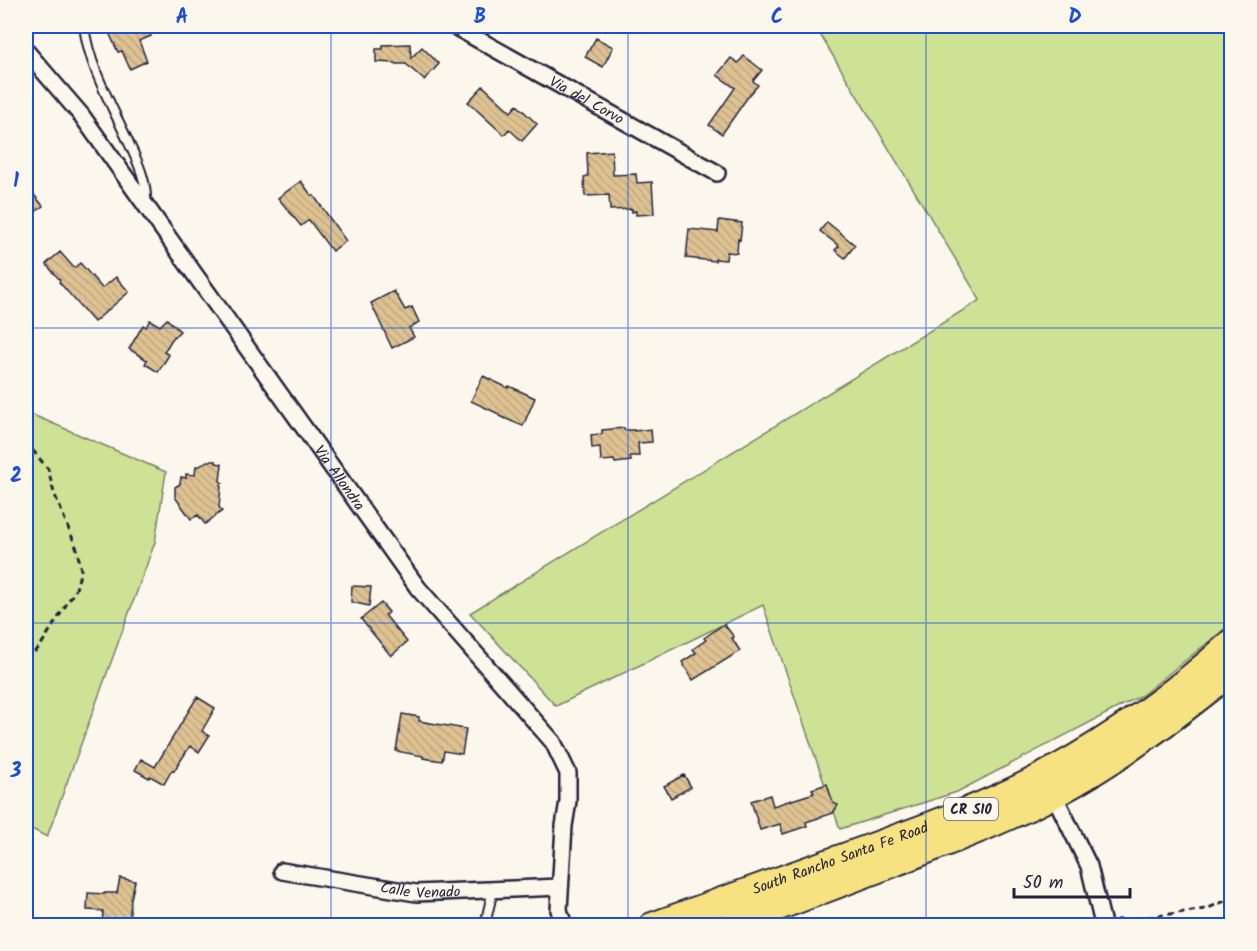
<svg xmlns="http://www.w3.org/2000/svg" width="1257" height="951" font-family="Kalam,sans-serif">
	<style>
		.green { fill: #cee296; stroke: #788268; stroke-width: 1.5 }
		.building { fill: url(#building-back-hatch); stroke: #22223b; stroke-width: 1.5 }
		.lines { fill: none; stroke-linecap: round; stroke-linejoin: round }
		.lane-casing { stroke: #22223b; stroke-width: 12 }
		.street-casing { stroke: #22223b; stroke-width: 20 }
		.primary-casing { stroke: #22223b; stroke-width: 30 }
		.path { stroke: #22223b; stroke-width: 3; stroke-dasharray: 6 4.5; stroke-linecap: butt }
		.lane { stroke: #fbf7ec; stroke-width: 8 }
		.street { stroke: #fbf7ec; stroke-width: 15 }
		.primary { stroke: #f7e281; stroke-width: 26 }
		.grid { fill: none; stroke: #1d4ed8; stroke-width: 1.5; stroke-opacity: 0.55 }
		.labels { text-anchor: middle; stroke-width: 6; stroke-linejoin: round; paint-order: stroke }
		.shield { fill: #fbf7ec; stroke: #636270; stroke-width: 1.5 }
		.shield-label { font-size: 14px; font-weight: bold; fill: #22223b }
		.street-label { font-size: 15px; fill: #22223b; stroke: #fbf7ec }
		.neatline { fill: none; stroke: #1d4ed8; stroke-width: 2 }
		.grid-label { font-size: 20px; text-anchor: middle; font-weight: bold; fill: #1d4ed8 }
	</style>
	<defs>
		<pattern id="building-back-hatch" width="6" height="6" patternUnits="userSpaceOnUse" patternTransform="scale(1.5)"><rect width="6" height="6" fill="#dec292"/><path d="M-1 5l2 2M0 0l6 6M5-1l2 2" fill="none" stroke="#bea67f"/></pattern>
	</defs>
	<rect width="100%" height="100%" fill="#fbf7ec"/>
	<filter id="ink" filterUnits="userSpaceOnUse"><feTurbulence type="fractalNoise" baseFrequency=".0167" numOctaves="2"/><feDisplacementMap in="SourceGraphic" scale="12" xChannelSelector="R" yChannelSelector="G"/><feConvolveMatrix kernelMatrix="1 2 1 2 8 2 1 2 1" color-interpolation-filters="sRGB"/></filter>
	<g filter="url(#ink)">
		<path class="green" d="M815,26H1231V624L1142,695L957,792L840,829L763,605L556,706L470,613L980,300Z
			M26,412L166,472L155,542L47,837L26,826Z"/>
		<path class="building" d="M106,26H146L151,36L139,41L147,61L130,69L122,51L118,52Z
			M596,38L613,47L603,67L585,57Z
			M410,44L411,58L422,47L439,64L424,80L406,64H395V63L376,62V49H383V45Z
			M744,56L762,70L753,81L758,85L747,98L722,134L709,125L735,88L717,75L731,58L738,63Z
			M483,86L511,112L517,105L537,124L522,141L509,129L504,135L468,102Z
			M612,151L613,175L636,174L637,183L652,182L654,214L636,215V211L632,212V209L610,210L609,195L585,196L584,177L588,176L587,153Z
			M301,181L311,195L314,196L346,241L332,251L309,220L301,226L278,198Z
			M26,185L43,206L33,214L26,205Z
			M719,220L742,223L740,240L738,239L737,253L727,252L726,260L715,259V261L686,258L689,229L718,232Z
			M827,222L855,245L845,258L835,250L839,246L820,231Z
			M60,252L74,268L80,263L102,288L116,277L129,292L94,322L59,282L60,280L46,264Z
			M394,291L405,310L412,307L419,322L409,328L414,337L392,348L371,303Z
			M167,319L180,331L172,339L164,352L169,355L158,372L145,364L147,360L129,349L143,325L146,327L150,320L160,326Z
			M483,376L508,388L509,386L535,398L523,426L499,416V414L471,401Z
			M624,428V430H634V431L651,429L652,442L638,443L639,456H630L631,461L615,463L614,460L601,461L600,447L592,448L591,435L602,434V430Z
			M207,461H216V463L222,464L220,481L223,483L220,485L221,486L219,507L222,511L205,524L198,515L191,519L175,497V487L180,484L181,477L186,478V474L195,475L196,466H200Z
			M352,586L371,587L369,606L351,602Z
			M381,603L389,612L385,615L407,642L391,656L361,619Z
			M724,624L734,637L732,638L740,651L693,680L682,662L696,653L693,649L706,640L704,638Z
			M197,697L215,708L202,731L209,736L199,752L190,746L174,771L172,770L164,784L150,776L149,778L135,770L141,759L155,767Z
			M402,714L419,717V721L466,729L462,754L444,751L442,761L423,758V756L396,751Z
			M684,775L691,787L671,798L664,786Z
			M827,784L833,803L838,805L833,813L806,822L807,826L783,834L780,824L760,830L751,801L770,795L773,806L814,793L812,789Z
			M120,878L135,881L131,899L129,926H102L103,911L87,910L88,893L105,894V893H117Z"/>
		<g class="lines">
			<defs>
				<path id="lane" d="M84,26C89,66 110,102 127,139C136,158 147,180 146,201
					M483,926L486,920L493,890"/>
				<g id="street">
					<path id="s1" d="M454,26L717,173"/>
					<path id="s2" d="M26,51L82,116L418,588L553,742L568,773V801L564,826L559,910L564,926"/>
					<path d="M1054,795L1089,866L1102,920L1101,926"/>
					<path id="s3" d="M282,871L416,893L560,887"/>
				</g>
				<g id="primary">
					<path id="s4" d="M652,926C723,900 795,875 866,849C927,827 989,805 1047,774C1114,737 1175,694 1232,642"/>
					<path d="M728,926C783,905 838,884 894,863C947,842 1001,822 1053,795C1117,761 1175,717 1232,671"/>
				</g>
			</defs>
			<use href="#lane" class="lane-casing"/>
			<use href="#street" class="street-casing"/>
			<use href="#primary" class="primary-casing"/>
			<path class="path" d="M26,442L48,469L54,493L77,549L81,570L76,589L39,648L26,658
				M1116,920L1135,919L1206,909L1232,898"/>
			<use href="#lane" class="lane"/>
			<use href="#street" class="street"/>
			<use href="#primary" class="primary"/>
		</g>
	</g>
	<path class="grid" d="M331,26V926M628,26V926M926,26V926M26,328H1232M26,623H1232"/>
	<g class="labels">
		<rect class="shield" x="944" y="798" width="54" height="22" rx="4.5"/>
		<g class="shield-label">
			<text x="971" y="814">CR S10</text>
		</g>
		<g class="street-label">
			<text dy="5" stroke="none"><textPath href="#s1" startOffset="152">Via del Corvo</textPath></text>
			<text dy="5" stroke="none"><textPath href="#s2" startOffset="530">Via Allondra</textPath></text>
			<text dy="5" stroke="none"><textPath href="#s4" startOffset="200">South Rancho Santa Fe Road</textPath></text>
			<text dy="5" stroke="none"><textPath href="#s3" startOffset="140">Calle Venado</textPath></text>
		</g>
	</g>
	<rect width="1257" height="951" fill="none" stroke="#fbf7ec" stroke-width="66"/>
	<path d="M1014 888v9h116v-9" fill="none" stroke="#22223b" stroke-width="3"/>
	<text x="1023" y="888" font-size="18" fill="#22223b" stroke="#fbf7ec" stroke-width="4.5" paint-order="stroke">50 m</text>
	<rect x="33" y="33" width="1191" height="885" class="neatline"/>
	<g class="grid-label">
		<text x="182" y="23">A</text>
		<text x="480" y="23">B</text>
		<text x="777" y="23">C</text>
		<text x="1075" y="23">D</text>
		<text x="16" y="187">1</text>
		<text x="16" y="482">2</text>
		<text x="16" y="777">3</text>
	</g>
</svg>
